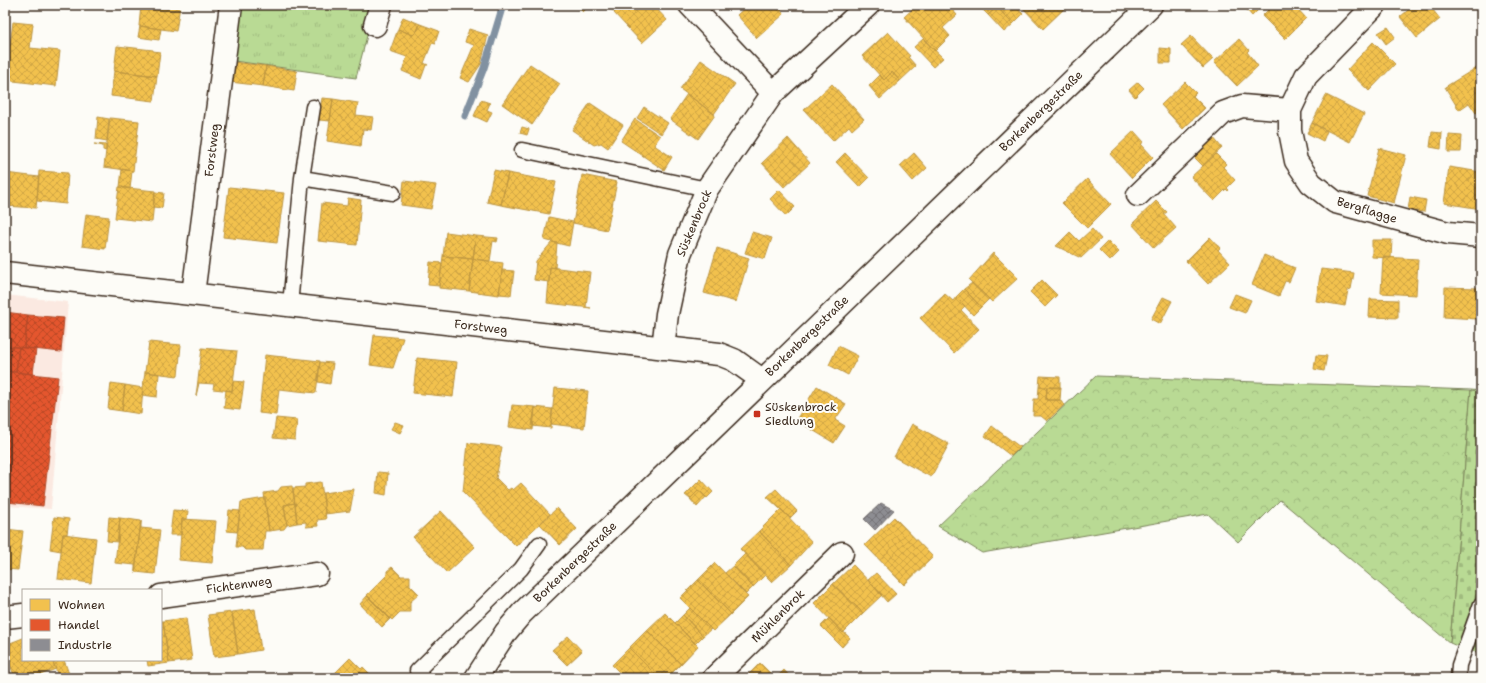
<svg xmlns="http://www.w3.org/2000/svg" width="1486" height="683" font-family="'Shantell Sans',sans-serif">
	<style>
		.built { fill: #fbe9e1 }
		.forest { fill: url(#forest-crowns); stroke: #7a8259 }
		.cemetery { fill: url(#cemetery-stones); stroke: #7a8259 }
		.park { fill: url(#park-tufts); stroke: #7a8259 }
		.homes { fill: url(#homes-cross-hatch); stroke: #bb9440 }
		.shops { fill: url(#shops-cross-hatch); stroke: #b14a29 }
		.industry { fill: url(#industry-cross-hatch); stroke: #746f6f }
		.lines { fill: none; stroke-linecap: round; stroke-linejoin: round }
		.stream { stroke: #8191a1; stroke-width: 7 }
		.service-casing { stroke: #3b2a1e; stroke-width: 17 }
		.minor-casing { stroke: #3b2a1e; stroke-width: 25 }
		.tertiary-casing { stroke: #3b2a1e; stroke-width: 25 }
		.service { stroke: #fdfcf7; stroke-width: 14 }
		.minor { stroke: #fdfcf7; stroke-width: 22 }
		.tertiary { stroke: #fdfcf7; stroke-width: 22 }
		.poi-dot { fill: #c8321e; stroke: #fdfcf7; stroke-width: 1.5 }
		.labels { text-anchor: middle; stroke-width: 4; stroke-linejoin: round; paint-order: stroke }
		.street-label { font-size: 12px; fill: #3b2a1e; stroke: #fdfcf7 }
		.poi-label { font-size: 12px; fill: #3b2a1e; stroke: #fdfcf7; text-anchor: start }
	</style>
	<defs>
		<pattern id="forest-crowns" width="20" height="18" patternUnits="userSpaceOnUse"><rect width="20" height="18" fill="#b9da94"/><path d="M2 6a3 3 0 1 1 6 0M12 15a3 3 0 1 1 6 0" fill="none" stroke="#a0bb7f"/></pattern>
		<pattern id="cemetery-stones" width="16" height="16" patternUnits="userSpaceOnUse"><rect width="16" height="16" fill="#b9da94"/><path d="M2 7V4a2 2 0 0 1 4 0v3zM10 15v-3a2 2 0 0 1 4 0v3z" fill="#a0bb7f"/></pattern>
		<pattern id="park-tufts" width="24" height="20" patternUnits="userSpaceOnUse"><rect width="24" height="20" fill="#b9da94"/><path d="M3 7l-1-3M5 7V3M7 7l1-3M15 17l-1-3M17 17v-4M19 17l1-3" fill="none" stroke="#a0bb7f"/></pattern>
		<pattern id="homes-cross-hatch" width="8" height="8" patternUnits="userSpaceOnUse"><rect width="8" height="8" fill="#f2c14e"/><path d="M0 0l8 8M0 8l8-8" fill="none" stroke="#d0a644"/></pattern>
		<pattern id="shops-cross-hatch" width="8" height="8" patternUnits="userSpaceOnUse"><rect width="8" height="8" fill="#e4572e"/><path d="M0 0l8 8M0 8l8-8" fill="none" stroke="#ba4827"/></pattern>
		<pattern id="industry-cross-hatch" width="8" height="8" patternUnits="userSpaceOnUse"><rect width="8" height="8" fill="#8d8d92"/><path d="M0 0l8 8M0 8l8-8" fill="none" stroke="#747377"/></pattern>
	</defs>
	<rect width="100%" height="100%" fill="#fdfcf7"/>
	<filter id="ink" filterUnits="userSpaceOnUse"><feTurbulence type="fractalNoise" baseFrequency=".025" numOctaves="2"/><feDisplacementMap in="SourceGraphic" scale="8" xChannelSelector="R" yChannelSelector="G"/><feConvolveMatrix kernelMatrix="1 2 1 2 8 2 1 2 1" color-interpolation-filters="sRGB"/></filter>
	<g filter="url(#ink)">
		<path class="built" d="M5,295L68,302L51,509L8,506L7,519H5Z"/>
		<path class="forest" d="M1096,376L1471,390L1450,643L1280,500L1238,542L1208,514L982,553L938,526Z"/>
		<path class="cemetery" d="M1471,390L1481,391V653L1464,649L1450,643Z"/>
		<path class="park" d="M241,5H375L356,78L234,61Z"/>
		<path class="homes" d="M141,5L180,6L176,31L139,26Z
			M435,5H448L447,9Z
			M576,5H590L583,12Z
			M608,5H622L614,12Z
			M622,5H653L667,20L642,43L614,13Z
			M748,5H776L784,14L757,38L737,15Z
			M776,5H786L781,10Z
			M917,5H948L957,15L943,28L950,36L935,51L904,17Z
			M978,5H996L997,7L988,15Z
			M999,5H1015L1023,14L1013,24L997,7Z
			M1024,5H1068L1043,29L1022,7Z
			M1250,5H1254L1259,9L1252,16L1246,9Z
			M1273,5H1294L1306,18L1285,39L1262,16Z
			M1414,5H1429L1440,19L1417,38L1400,17Z
			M997,7L1013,24L1004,32L988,15Z
			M403,17L420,24L417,31L413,35L398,29Z
			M13,22L33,24L30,48L60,51L56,86L5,80L8,45H10Z
			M420,24L439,31L435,43L436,44L432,43L424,63L428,65H426L421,79L402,71L407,57L390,51L398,29L413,35L417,31Z
			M140,26L161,29L159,40L138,37Z
			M1388,27L1395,37L1386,44L1378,33Z
			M469,29L488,35L481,64L469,82L460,78L474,45L465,42Z
			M888,32L910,56L908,57L916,66L900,81L892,72L884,80L862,56Z
			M1191,36L1213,59L1203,68L1181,45Z
			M923,39L943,58L933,67L914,47Z
			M1239,39L1249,50L1247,52L1258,66L1237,86L1214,62Z
			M1373,42L1395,64L1369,91L1347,70Z
			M117,46L153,50V51L160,52L157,76L114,71Z
			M1160,48L1171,49V63H1160Z
			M701,60L735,84L714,114L680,89Z
			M233,62L266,66L263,86L230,82Z
			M530,64L560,84L532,125L502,104Z
			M266,66L297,71L294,91L263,86Z
			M1476,68L1481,76L1476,79L1481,86V110L1476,113L1469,103L1459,110L1445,87Z
			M114,71L157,76L154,101L111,96Z
			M892,72L900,81L880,99L869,86L880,75L884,80Z
			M5,80L8,81L6,99L5,98Z
			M1138,82L1144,88L1135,97L1129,90Z
			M1185,82L1196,93L1193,96L1205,108L1183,129L1161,105Z
			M832,84L864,119L852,130L849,126L833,141L804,110Z
			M687,94L715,115L698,139L670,119Z
			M1326,95L1364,114L1350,142L1312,123Z
			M322,98L333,99L330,121L319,120Z
			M333,99L358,103L356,115L373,117L371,130L363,129L361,146L327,141Z
			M481,100L490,103L487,110L492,112L487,122L474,116Z
			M590,103L623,125L608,148L601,143L594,145L572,130Z
			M644,107L668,123L661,134L637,118Z
			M98,117L109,119L107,141L96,139Z
			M110,118L139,121L133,171L104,167Z
			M635,119L660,136L654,145L672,157L664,170L621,141Z
			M1312,123L1327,131L1323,141L1307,133Z
			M522,127L529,129L527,135L520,133Z
			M1134,131L1144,142L1141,144L1153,157L1132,178L1110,154Z
			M1432,132L1442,133L1441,149L1430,147Z
			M1449,135L1462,136L1461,152H1448Z
			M1213,137L1222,148L1203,166L1193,156Z
			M788,138L810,163L784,187L762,163Z
			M94,144L106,145V151L103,150V146Z
			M1379,148L1406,155L1394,203L1367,196Z
			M845,153L869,178L860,187L836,162Z
			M914,153L927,168L913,181L900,166Z
			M1216,154L1226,164L1223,167L1235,180L1227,188L1229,190L1228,191L1226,189L1214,201L1191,177Z
			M1449,167L1481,172V209L1444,203Z
			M122,169L132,171L130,189L120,187Z
			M494,170L508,173L501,205L487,202Z
			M39,171L68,173L66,204L37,201Z
			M5,173L39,177L36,208L5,206Z
			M508,173L556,182L549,214L501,205Z
			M582,175L617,182L607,230L573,223Z
			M1087,179L1111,204L1087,228L1062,203Z
			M404,181L436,185L431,209L401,205Z
			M119,187L155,191L152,222L115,218Z
			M229,187L284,193L277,243L223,237Z
			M779,190L795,207L786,216L770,199Z
			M155,192L164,193L162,208L153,207Z
			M1410,197L1426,200L1424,212L1408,210Z
			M348,198L361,200L357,245L318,241L322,203L347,206Z
			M1156,201L1167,212L1164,214L1176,228L1154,248L1132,224Z
			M86,214L109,217L105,249L82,246Z
			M549,217L573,222L569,246L544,240Z
			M1092,229L1101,239L1081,258L1056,246L1070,232L1079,241Z
			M446,232L476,236L473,259L443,256Z
			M752,232L772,238L765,259L745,253Z
			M476,236L498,238L497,242L493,241L490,261L473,259Z
			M1210,237L1220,248L1218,250L1230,263L1208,284L1186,261Z
			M1372,240H1392L1391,258L1372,257Z
			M1108,241L1119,252L1110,261L1099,250Z
			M552,242L557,243L555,268L550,267L549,282L534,280L536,261Z
			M717,248L749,258L736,302L704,293Z
			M993,253L1018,278L992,302L969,280Z
			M1264,255L1295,268L1289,282L1285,281L1279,296L1252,285Z
			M443,256L473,259L469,291L439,288Z
			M1383,257L1418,259L1416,295L1381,293Z
			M473,259L503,263L499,295L469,291Z
			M430,262L442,263L439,286L428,285Z
			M550,267L590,272L586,307L591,308L547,303Z
			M1321,269L1354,273L1351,289L1348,290L1345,306L1316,301Z
			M502,270L514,271L511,295L499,294Z
			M1042,280L1057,295L1045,307L1030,292Z
			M972,283L989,299L981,307L964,289Z
			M1445,287L1478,288L1477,319L1444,317Z
			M964,289L981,307L973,315L956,297Z
			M945,294L953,301L956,297L965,306L961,310L979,329L954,353L920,318Z
			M1235,294L1251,300L1245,313L1229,307Z
			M1163,297L1172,301L1160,324L1151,319Z
			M1370,299L1398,300V318L1369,317Z
			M374,335L403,338L393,368L370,365Z
			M149,342L181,345L178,376L145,372Z
			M838,346L858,356L848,375L829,365Z
			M202,348L237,351L232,391L213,389L214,384L199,383L196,396Z
			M265,355L320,361L316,393L279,389L276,415L259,413Z
			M1316,355L1327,356L1324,371L1314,369Z
			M417,358L457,362L453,397L413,393Z
			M320,362L333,363L330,384L318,382Z
			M145,372L159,374L157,397L142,395Z
			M1040,376L1060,377V388L1039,387Z
			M233,381L244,382L240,410L224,408L226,390L232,391Z
			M111,383L125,385L122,411L108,409Z
			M125,385L143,388L141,414L122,411Z
			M817,386L846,404L835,420L845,426L834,443L796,420Z
			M1039,387H1047L1046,400H1060L1064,405L1047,421L1041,416H1033L1034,399H1038Z
			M1047,387H1061L1060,400H1046Z
			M555,388L588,391L584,428L551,424Z
			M512,405L535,407L533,430L509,427Z
			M535,407L552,409L551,428L532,426Z
			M276,418L297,420L295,440L273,438Z
			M395,422L404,425L400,433L391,429Z
			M912,424L949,444L931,477L894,457Z
			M992,426L1020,447L1011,456L985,436Z
			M468,443L502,447L496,478L508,490L511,488L513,490L521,483L550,514L516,546L463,492Z
			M378,472L388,473L386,495L376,493Z
			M701,479L713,492L707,498L699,490L690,499L685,495Z
			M321,482L326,519L317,520L318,526L306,527V522L297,523L293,488L305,487V484Z
			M292,486L295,503L284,505L287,525L284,529L269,531L264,493L278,491L281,487Z
			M354,489L350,511L325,514L323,493Z
			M776,489L797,511L790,518L767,497Z
			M699,490L706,497L697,507L690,499Z
			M265,498L269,531H265L263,550H245L242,547H236L241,502Z
			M295,503L297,523L287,525L284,505Z
			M557,508L577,529L560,545L540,524Z
			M781,509L812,542L791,565L759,531Z
			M173,510L188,511L187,519H182L181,535H170Z
			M229,510L240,511L237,532L227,531Z
			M441,511L475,547L447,573L413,537Z
			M54,517L69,519L67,534H63L61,551L50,549Z
			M109,517L120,518L118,542L107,541Z
			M894,517L933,557L904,585L865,545Z
			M120,518L141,521L135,572V565L115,563Z
			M182,519L216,521L212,563L179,560Z
			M141,521V528L160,530L155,574L135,572Z
			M5,529L23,531L18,570L5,569Z
			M759,531L791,565L772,582L740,549Z
			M63,534L96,538L91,583L58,579Z
			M745,554L765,575L753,587L733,566Z
			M715,563L748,597L731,614L698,580Z
			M853,565L882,595L863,613L833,584Z
			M733,566L753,587L746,594L725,573Z
			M392,567L401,576H410V585L419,594L410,602V612H400L392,620L367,595L387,575V571Z
			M876,573L896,594L887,602L868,580Z
			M698,580L731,614L713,631L680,598Z
			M833,584L863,613L843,633L814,603Z
			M367,596L390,619L382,627L360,604Z
			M690,608L711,629L703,636L683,615Z
			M255,609L261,650L238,654L232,612Z
			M232,612L238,654L214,657L208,615Z
			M665,613L698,646L681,664L647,630Z
			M683,615L703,636L695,644L675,623Z
			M186,618L192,660L169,663L163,621Z
			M829,618L850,638L842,647L821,626Z
			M161,621H163L169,663L148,666L147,660H161Z
			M647,630L681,664L667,678H659L629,648Z
			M568,636L582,651L567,665L552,650Z
			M23,638V660H52L56,669L32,678H15L5,651V645Z
			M629,648L659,678H625L612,665Z
			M350,658L361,669L363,667L374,678H330Z
			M52,660H64L69,674L59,678Z
			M760,663L775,678H745Z
			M784,670L791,678H776Z"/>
		<path class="shops" d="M5,312L28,315L24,348L5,346Z
			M28,315L64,318L61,352L24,348Z
			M5,346L19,347L16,372L5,371Z
			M19,347L36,349L33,374L16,372Z
			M5,371L58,377L43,506L7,502L5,518Z"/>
		<path class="industry" d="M881,503L894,510L875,530L864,519Z"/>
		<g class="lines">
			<path class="stream" d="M465,116L484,68L503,5"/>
			<defs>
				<path id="service" d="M522,150L707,189
					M302,178L393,193
					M290,305L302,178L313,107
					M423,678L417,671L521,569L539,544
					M1458,678L1459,665L1481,604"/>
				<path id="minor" d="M690,5L773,93
					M1375,5L1306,76L1290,110V131L1296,161L1311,183L1335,202L1448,233L1481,236
					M375,25L381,5
					M1138,195L1223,113L1242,106L1290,110
					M5,273L719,354L734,360L762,380
					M193,294L231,5
					M663,348L667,314L680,254L707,189L773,93L868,5
					M161,596L317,574
					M5,617L23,615
					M714,678L842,553"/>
				<path id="tertiary" d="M476,678L506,632L522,613L1151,5"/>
			</defs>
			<use href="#service" class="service-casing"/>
			<use href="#minor" class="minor-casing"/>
			<use href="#tertiary" class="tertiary-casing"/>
			<use href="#service" class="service"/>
			<use href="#minor" class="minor"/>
			<use href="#tertiary" class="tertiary"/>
		</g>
	</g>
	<rect class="poi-dot" x="753" y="410" width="8" height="8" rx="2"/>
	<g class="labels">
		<g class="street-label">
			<text transform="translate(1041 111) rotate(-44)" y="4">Borkenbergestraße</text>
			<text transform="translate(212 150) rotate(-83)" y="4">Forstweg</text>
			<text transform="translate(1367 210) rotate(17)" y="4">Bergflagge</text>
			<text transform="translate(694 223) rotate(-67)" y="4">Süskenbrock</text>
			<text transform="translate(481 327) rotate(7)" y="4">Forstweg</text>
			<text transform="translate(807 336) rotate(-44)" y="4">Borkenbergestraße</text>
			<text transform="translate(575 562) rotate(-44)" y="4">Borkenbergestraße</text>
			<text transform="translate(239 585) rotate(-8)" y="4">Fichtenweg</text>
			<text transform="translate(778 616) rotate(-45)" y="4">Mühlenbrok</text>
		</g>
		<g class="poi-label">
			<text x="765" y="411">Süskenbrock<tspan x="765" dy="14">Siedlung</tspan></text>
		</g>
	</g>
	<rect width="1486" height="683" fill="none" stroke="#fdfcf7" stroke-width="20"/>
	<rect x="10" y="10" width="1466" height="663" fill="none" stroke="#3b2a1e" stroke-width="1.5" filter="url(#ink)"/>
	<rect x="22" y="589" width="140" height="72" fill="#fdfcf7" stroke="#afa8a0"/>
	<rect x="30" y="599" width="20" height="12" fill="#f2c14e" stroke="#afa8a0"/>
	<text x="58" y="609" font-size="12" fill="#3b2a1e">Wohnen</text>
	<rect x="30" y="619" width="20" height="12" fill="#e4572e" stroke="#afa8a0"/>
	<text x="58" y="629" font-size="12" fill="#3b2a1e">Handel</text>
	<rect x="30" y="639" width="20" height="12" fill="#8d8d92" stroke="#afa8a0"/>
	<text x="58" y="649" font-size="12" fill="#3b2a1e">Industrie</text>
</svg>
